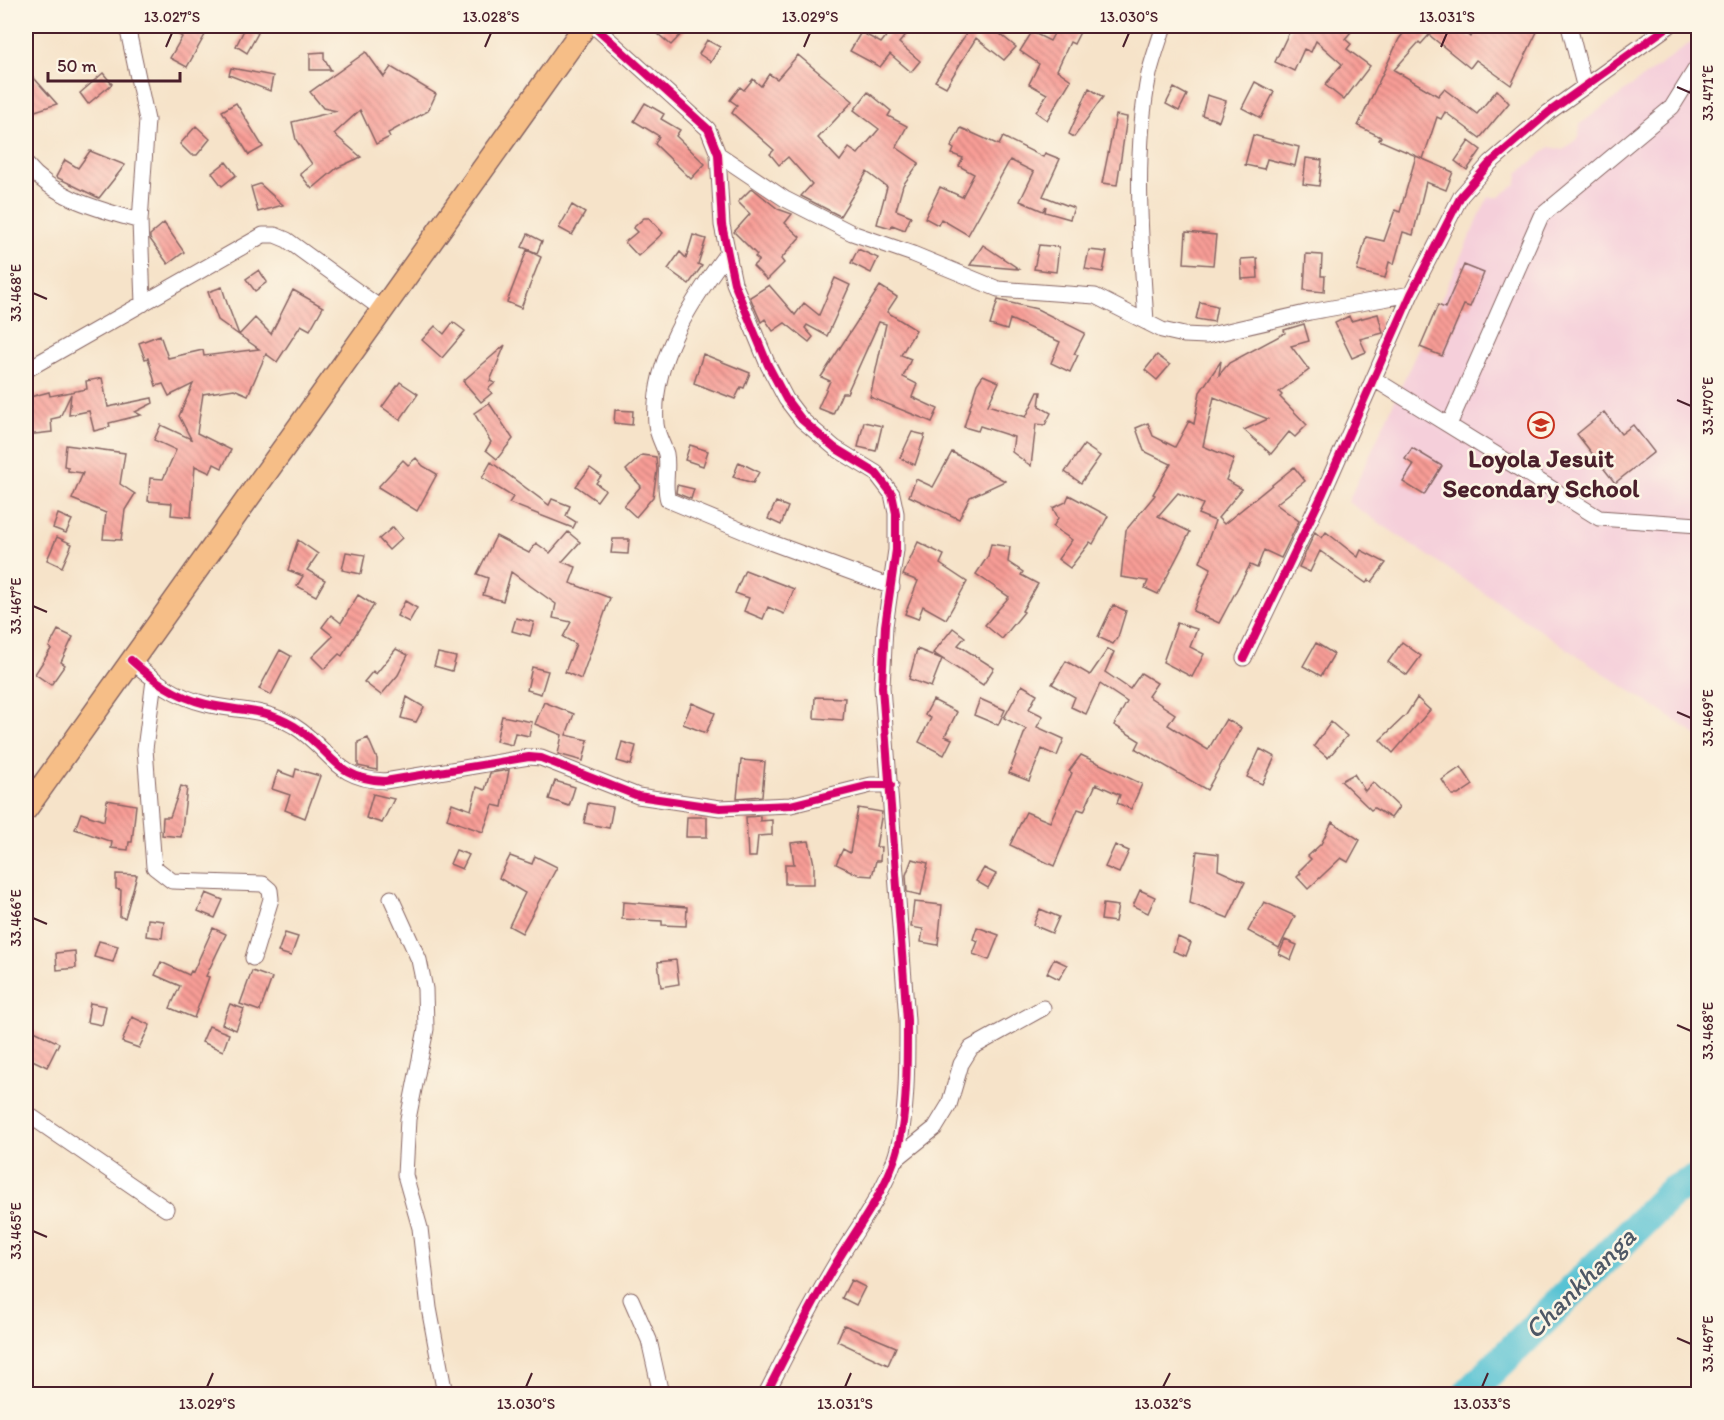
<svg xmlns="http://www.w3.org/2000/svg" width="1724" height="1420" font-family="Itim,sans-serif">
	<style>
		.built { fill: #f5cfda }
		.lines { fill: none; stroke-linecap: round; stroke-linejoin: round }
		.river { stroke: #59c3d4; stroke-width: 32 }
		.building { fill: url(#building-back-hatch) }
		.street-casing { stroke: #866462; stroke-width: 17 }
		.primary-casing { stroke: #866462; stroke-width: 25 }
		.street { stroke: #fff; stroke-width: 15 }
		.primary { stroke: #f6be87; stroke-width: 22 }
		.cycleway-casing { stroke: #fcf5e5; stroke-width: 11 }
		.cycleway { stroke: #d6006c; stroke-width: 8 }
		.ticks { fill: none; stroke: #4a1f2b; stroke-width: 2 }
		.labels { text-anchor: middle; stroke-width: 5; stroke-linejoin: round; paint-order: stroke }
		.poi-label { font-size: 26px; font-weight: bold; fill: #4a1f2b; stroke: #fcf5e5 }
		.water-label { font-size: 27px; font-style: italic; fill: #4f5866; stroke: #fcf5e5 }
		.neatline { fill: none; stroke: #4a1f2b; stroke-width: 2 }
		.ticks-label { font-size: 15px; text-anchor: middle; fill: #4a1f2b }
	</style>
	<defs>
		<pattern id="building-back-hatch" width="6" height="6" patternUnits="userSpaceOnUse" patternTransform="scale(1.5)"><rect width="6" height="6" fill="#f89d96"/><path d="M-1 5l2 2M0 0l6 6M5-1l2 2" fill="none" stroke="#cb7f7b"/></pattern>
	</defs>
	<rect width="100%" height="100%" fill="#fcf5e5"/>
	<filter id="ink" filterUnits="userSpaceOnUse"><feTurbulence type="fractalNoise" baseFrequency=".0167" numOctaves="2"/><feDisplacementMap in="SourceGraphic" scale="12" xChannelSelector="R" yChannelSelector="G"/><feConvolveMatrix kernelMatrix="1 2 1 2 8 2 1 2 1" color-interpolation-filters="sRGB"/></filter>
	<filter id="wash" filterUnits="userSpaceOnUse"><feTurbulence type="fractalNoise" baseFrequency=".008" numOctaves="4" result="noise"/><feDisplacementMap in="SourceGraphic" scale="24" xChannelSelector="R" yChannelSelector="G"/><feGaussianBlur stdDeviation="1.35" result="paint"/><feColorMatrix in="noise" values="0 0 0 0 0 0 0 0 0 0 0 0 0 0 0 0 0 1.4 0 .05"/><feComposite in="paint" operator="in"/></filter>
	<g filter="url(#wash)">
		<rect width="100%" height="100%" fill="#f6e3c9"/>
		<path class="built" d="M1698,37V736L1348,502L1488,197H1499L1517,183L1518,173L1550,147L1563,150L1579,137L1580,124Z"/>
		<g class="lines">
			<path class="river" d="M1468,1394L1672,1192L1698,1179"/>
		</g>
		<g id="blocks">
			<path class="building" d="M166,26H210L187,67L170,58L182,37Z
				M246,26L258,33L247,53L236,46Z
				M665,26H689L671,45L658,34Z
				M894,26H913L899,43L920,61L911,72L890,54L880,67L850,51L861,32L881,43Z
				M962,26H990L1016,47L1004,60L976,38L946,87L935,81L968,31Z
				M1058,26H1083L1074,44L1070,42L1057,70L1071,80L1047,120L1036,112L1047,94L1029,84L1039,64L1020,51L1032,32L1050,41Z
				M1292,26H1356L1345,39L1351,44L1347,49L1370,66L1344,100L1325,85L1342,64L1316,41L1311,52L1304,49L1294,71L1275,62Z
				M1409,26H1457L1470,37L1478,26H1534L1532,30L1537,32L1511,85L1476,60L1470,68L1429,35L1421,44L1419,42L1394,70L1438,96L1444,89L1477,114L1497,90L1509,103L1480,138L1445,112L1441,119L1437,117L1423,159L1379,140L1381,137L1358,126L1399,39Z
				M707,40L720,47L711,62L699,54Z
				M324,52V58L331,70H310V53Z
				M366,52L384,77L391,67L436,94L428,111L388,133L390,137L376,144L360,110L334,134L361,157L337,168L312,189L300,174L312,164L296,140L292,122L337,111L323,108L310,92Z
				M798,55L853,101L818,138L840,161L849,148L858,154L879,129L854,110L868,92L891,111L888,116L907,126L896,147L919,163L903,185L896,210L911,216L905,230L892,225L891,228L877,224L887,187L867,172L840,216L801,196L812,184L788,157L779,165L770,154L774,150L732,113L737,105L730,100L740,87L744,90L753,79L761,86L769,74L777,79Z
				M231,68L273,76L270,91L229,75Z
				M26,69L57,104L26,114Z
				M103,73L112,84L88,104L80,93Z
				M1255,82L1274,92L1261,118L1242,108Z
				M1089,88L1103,97L1074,137L1069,134Z
				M1174,88L1187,95L1179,111L1166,104Z
				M1207,95L1226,101L1219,121L1202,115Z
				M236,103L263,147L249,155L222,111Z
				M645,103L664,114L661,119L680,130L676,136L705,164L691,179L655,144L659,136L634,121Z
				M1116,115L1127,117L1117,185L1102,183Z
				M196,126L210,139L197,155H191L180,144Z
				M961,128L999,145L1003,137L1043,157L1045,153L1060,159L1043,196L1074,208L1070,219L1045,212L1046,206L1043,211L1020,201L1034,172L1010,160L968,235L941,219L938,225L925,218L940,187L962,197L974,174L959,166L963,158L952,154L954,149L951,147Z
				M1253,135L1299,147L1295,166L1267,159L1264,169L1245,165Z
				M1469,141L1481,150L1467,170L1455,161Z
				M90,151L125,165L99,198L56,177L65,160L78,168Z
				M1416,156L1453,172L1446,190L1426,182L1413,235L1403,232L1394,264L1389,262L1385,278L1357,271L1366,237L1384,241L1395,210L1400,212Z
				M1306,158L1322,160L1319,186L1303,184Z
				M226,162L236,175L222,186L212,173Z
				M260,184L283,205L258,212L251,187Z
				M752,188L778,209L792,214L785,223L800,237L781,259L784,263L767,280L753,266L759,260L755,257L757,255L734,232L750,214L738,202Z
				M572,205L585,213L572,235L559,228Z
				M644,218H649L663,233L638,256L625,242L637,232L633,228Z
				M164,223L184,252L168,264L150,239V235Z
				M1186,232L1216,235L1213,265L1184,263Z
				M528,234L542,241L537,253L522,247Z
				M693,235L706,239L698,264L702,266L689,284L668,269L680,252L686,258Z
				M983,245L1019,269L970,265Z
				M1039,245L1059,247L1056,272L1034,269Z
				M858,249L878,258L871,273L851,263Z
				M527,250L541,257L521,308L507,302Z
				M1089,250L1107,252L1103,272L1085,269Z
				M1306,254L1322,255L1321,276H1325L1324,292L1304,290Z
				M1257,258L1258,278L1242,279L1241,259Z
				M1464,265L1484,273L1470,307L1464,305L1442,356L1420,347L1438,305L1445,308Z
				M259,270L267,282L255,291L246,279Z
				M835,278L850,285L827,336L807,325L805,328L813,337L809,342L785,323L773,331L765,319L761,322L750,297L769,285L795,315L804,303L819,315Z
				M880,286L897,297L887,312L916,330L901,355L911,359L903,377L917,384L912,397L938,409L932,422L870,397L886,324L879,322L847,393H842L833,414L818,408L830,381L821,377Z
				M222,287L227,303L239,335L218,320L208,292Z
				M293,290L323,307L310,330L301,325L277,362L266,354L248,395L234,389L203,394L197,433L231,450L222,468L214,464L210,473L195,466L191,517L171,515L172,503L148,501L150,478L163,479L176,450L154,440L161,425L191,439L179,416L193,384L169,396L163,384L156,386L148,358L145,359L139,343L160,335L168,358L203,350L204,356L259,349L239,335L255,318L271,334Z
				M998,300L1037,309L1085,333L1074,354L1078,355L1070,372L1051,363L1060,342L1010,319L1007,330L990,325Z
				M1200,302L1217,306L1214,322L1196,319Z
				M1378,314L1383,333L1360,339L1366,352L1352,358L1335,323L1349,316L1351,321Z
				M453,322L465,331L442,358L422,340L435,326L444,334Z
				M1304,324L1309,341L1291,346L1309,370L1279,392L1282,395L1280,397L1307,425L1295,437L1289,432L1271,454L1244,430L1268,419L1214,397L1203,446L1234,459L1226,480L1242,489L1218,518L1224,524L1294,467L1305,481L1276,504L1299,521L1281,558L1264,550L1257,568L1250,565L1219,623L1193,611L1211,568L1200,562L1215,521L1198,514L1203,504L1178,493L1158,516L1190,532L1158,594L1145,588L1148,581L1121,577L1126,530L1155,495L1153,494L1171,464L1144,451L1136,428L1148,423L1153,436L1175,447L1189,421L1194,424L1200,392L1221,361L1219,375L1229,363L1285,333L1284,330Z
				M505,345L490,381L495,383L488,389L492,393L481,402L463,381Z
				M703,354L750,373L744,388L741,387L735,399L694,383Z
				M1157,355L1170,365L1157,380L1145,370Z
				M983,375L999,382L988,405L1026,417L1038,392H1041L1039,406L1051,413L1045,425L1036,424L1031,466L1012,452L1014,437L980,426L978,431L964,427L977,384Z
				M102,378L108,407L152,398L153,403L135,412L141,415L109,423L110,427L94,431L89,411L69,415L71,394L60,417L51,419L52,432L26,435V398L49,392L50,396L87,389L86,381Z
				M400,382L418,394L400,420L382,407Z
				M489,403L513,439L497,459L486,450L491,442L474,413Z
				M615,410L633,411L632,425L614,423Z
				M1604,412L1621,434L1633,425L1654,452L1615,483L1577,434Z
				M864,422L882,426L876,451L858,447Z
				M912,432L925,435L915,465L900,458Z
				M66,445L125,453L120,484L135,494L125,510L121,540L103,539L106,513L72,499L83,473L68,471V467L64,466Z
				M690,445L708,451L703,466L685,460Z
				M1084,445L1100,456L1081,483L1065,472Z
				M1412,448L1442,466L1424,495L1403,482L1414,465L1405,459Z
				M952,452L1005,481L970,497L959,519L909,496L916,479L933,487Z
				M642,455L656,457L657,470L653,497L636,517L624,506L641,486L626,470Z
				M416,458L423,466L437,474L417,511L378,487L403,460L408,465Z
				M491,462L549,505L552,499L570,506L566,516L576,522L573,528L509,503L513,497L482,478Z
				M739,462L759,472L753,483L733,477Z
				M590,468L601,476L596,483L605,490L597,501L576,486Z
				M677,485L694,489L691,499L676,493Z
				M1069,495L1108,516L1093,544L1090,542L1070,568L1058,559L1072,540L1053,527L1058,518L1053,508L1066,502Z
				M776,502L788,507L781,525L768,519Z
				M58,514L72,520L66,533L53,528Z
				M393,527L402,538L389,550L379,539Z
				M568,532L580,542L562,562L576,567L570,583L610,598L581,679L565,672L576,644L563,637L571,622L553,618L556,604L511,572L503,601L483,595L488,578L477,574L496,536L529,553L536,543L550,553Z
				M1315,532L1322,538L1326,532L1358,557L1361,550L1386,563L1372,582L1369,580L1366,583L1320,551L1310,572L1299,567Z
				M57,537L72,544L62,567L47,560Z
				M613,539H629L628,554L611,553Z
				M298,540L318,554L307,570L325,580L316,596L297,586L303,576L288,570Z
				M918,542L944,555L940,564L967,582L946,619L923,606L918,619L905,614L918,581L903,575Z
				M991,544L1010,547L1008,562L1023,572L1021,575L1038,584L1022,611L1024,612L1002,639L985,625L1009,597L976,574L988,556Z
				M346,552L365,555L361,574L342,570Z
				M745,570L794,589L784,614L768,607L763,619L744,611L749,598L735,593Z
				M358,595L374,605L342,656L339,654L324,669L312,657L333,636L322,627L331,615L341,623Z
				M405,601L417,608L409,622L397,616Z
				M1113,605L1126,611L1118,637L1113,644L1098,637Z
				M516,618L534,622L530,636L512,631Z
				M1177,623L1197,629L1190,647L1204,654L1192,677L1163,662Z
				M953,628L965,637L958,645L994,668L983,685L933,653Z
				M58,630L73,637L61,662L65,665L51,685L35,674L51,649L49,647Z
				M1402,642L1421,656L1407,675L1388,662Z
				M1316,643L1334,654L1321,676L1303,666Z
				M396,649L408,655L398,675L381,695L364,682L373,671L376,674Z
				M917,649L942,659L931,687L909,679Z
				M1108,649L1114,652L1105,672L1130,689L1141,673L1157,683L1148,696L1175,714L1168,725L1208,750L1226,719L1241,728L1207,790L1136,749L1140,741L1114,725L1127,702L1100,684L1086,714L1071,707L1075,697L1052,684L1066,661L1090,675Z
				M280,650L291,656L271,695L259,689Z
				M438,653L456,657L452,671L434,666Z
				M532,667L548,671L541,694L527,690Z
				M1022,685L1037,694L1029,709L1043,716L1037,727L1064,739L1057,756L1042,749L1029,781L1009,773L1026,729L1004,718Z
				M407,697L424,707L416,722L401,718Z
				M815,697L845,698L843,720L814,718Z
				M1417,698L1430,710L1393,753L1380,740L1406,715Z
				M980,699L1005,710L998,725L974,715Z
				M933,700L957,712L945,736L952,739L944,755L919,742L931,718L925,715Z
				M544,702L574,714L566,735L588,740L583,761L558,754L562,735L535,724Z
				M692,703L715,713L706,733L683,724Z
				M502,716L532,722L529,736L515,733L512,745L496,741Z
				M1331,722L1347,736L1328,758L1314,746Z
				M368,738L377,759V770L358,766V742Z
				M622,742L636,746L631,765L617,761Z
				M1260,749L1275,757L1262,784L1247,777Z
				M1081,755L1142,784L1131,809L1117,803L1120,795L1096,784L1084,811L1078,809L1054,866L1010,845L1026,812L1050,822L1072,773L1069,771Z
				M741,760L765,762L762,796L737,798Z
				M1461,767L1473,785L1458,795H1452L1442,780Z
				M296,769L320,776L305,818L285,810L290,795L272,789L278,771L294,777Z
				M509,770L502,807L493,805L483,832L447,819L452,803L471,810L477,787L485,790L490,773Z
				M1354,774L1365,791L1373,782L1399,807L1391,818L1374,808L1371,810L1341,781Z
				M555,781L575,787L569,806L549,799Z
				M181,786L187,788L181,837L162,835L163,817H170Z
				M373,794L394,799L382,823L366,818Z
				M107,800L136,805L132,842H129L128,850L111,848L112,842L75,829L81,813L104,821Z
				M588,803L613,807L609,828L584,823Z
				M858,808L882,812L876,847H881L880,861H876L872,876L859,875L836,864L843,849L850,853Z
				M760,816V821L772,820V835L758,836L756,857H748L746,817Z
				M687,817H707V837H686Z
				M1332,822L1360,840L1348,862L1341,858L1308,889L1297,877L1301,873L1299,871L1311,859L1308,856L1321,844Z
				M809,841L814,864V884H785V864H794L791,843Z
				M1115,845L1129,851L1119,873L1105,867Z
				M456,850L469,855L462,869L450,864Z
				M1197,851L1219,854L1218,870L1245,882L1228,918L1190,903Z
				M510,856L532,864L535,856L557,867L522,933L509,926L525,893L499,878Z
				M912,859L928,863L921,895L907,892L906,875Z
				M984,868L996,874L988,888L976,881Z
				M116,874L137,875L125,918L120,917L121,890L116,889Z
				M1140,890L1155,897L1148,913L1133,906Z
				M206,893L223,900L215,918L198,911Z
				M623,902L687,907L686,926L662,925V921L622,919Z
				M914,902L942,905L938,945L921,942L923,929L911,927Z
				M1264,902L1295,916L1279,948L1248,931Z
				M1103,904L1118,906L1115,922L1101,920Z
				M1040,909L1059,917L1052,933L1033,925Z
				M148,919L164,921L162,938L146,936Z
				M977,927L999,935L989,960L973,954L978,941L973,939Z
				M213,928L226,934L206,976L209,977L194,1018L170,1008L180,986L155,975L161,962L189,975L191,971L193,972Z
				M285,933L298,937L291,956L278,952Z
				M1178,937L1191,943L1186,956L1173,951Z
				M1285,940L1297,945L1291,960L1279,954Z
				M99,941L118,946L113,962L94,957Z
				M75,951L76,968L57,970L56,953Z
				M1054,959L1067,965L1059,979L1047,973Z
				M676,960L679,984L661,987L658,962Z
				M252,971L272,978L260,1011L240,1004Z
				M90,1003L106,1006L102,1025L87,1022Z
				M230,1004L244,1009L236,1030L222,1024Z
				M132,1017L150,1025L139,1048L122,1042Z
				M209,1026L229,1034L223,1051L202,1042Z
				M26,1027L59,1043L47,1067L26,1057Z
				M851,1280L865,1287L856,1305L842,1298Z
				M844,1325L896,1347L888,1365L837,1341Z"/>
		</g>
	</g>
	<g filter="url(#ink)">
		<use href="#blocks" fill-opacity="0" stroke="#866462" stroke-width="1.5"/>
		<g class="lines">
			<defs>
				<path id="street" d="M127,26L147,120L140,221L143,304
					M594,26L708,129L718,154L722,225L734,283L768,365L786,399L802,420L835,448L876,473L892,494L896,513V550L885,626L882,687L907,1020C907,1059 908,1125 894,1161C881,1198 855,1231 835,1265C810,1307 788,1351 766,1394
					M1569,26L1584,85
					M718,154L785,199L852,233L913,254L998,289L1095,296L1162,330L1184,335L1206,336L1310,312L1411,294
					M26,164C55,199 98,209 140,221
					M727,253C691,302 651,361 656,424C657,435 663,444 666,454C669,470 663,485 668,500L767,541L892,587
					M1146,322C1141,240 1133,155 1149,74C1153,58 1159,41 1164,26
					M26,370L263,235H275L287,240L383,310
					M1374,379L1599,518L1698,525
					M1449,425L1541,216L1672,107L1698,65
					M1244,658L1323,493L1411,294L1461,196L1490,163L1549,112L1669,26
					M131,660C153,680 176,697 206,704C239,712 262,707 294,726C332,750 334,779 385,781L529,757L541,758L638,796L720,808L791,805L871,785H891
					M154,680L145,749L154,867L172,881L263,884L270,890L271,899L253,958
					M391,898L419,960L425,989L426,1029L408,1119L405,1175L420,1228L429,1308L445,1394
					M26,1113L166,1209
					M895,1160L935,1128L949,1105L961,1064L971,1048L1043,1008
					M631,1299L649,1340L661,1394"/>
				<path id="primary" d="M26,809L585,26"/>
			</defs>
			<use href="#street" class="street-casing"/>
			<use href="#primary" class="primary-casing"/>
			<use href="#street" class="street"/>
			<use href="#primary" class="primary"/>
			<defs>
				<path id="cycleway" d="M594,26L708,129L718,154L722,225L734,283L768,365L786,399L802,420L835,448L876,473L892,494L896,513V550L885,626L882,687L907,1020C907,1059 908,1125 894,1161C881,1198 855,1231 835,1265C810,1307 788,1351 766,1394
					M1244,658L1323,493L1411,294L1461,196L1490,163L1549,112L1669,26
					M131,660C153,680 176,697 206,704C239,712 262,707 294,726C332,750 334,779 385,781L529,757L541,758L638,796L720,808L791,805L871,785H891"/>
			</defs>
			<use href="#cycleway" class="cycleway-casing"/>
			<use href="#cycleway" class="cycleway"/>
		</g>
	</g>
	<path class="ticks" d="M166,47L172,33M485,47L491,33M804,47L810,33M1123,47L1129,33M1441,47L1447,33M1677,87L1691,93M33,293L47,299M1677,400L1691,406M33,606L47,612M1677,712L1691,718M33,918L47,924M1677,1025L1691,1031M33,1231L47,1237M1677,1338L1691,1344M207,1387L213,1373M526,1387L532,1373M845,1387L851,1373M1163,1387L1170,1373M1482,1387L1488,1373"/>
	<defs>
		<symbol id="school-ring" viewBox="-11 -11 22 22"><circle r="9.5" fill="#fcf5e5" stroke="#c8321e" stroke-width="1.5"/><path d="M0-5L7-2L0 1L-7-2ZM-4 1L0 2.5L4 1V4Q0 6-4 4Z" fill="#c8321e"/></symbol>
	</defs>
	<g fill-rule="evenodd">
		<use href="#school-ring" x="1526" y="410" width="30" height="30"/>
	</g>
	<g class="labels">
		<g class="poi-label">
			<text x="1541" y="467">Loyola Jesuit<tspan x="1541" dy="30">Secondary School</tspan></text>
		</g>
		<g class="water-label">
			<text transform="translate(1580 1283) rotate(-45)" y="9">Chankhanga</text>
		</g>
	</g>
	<rect width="1724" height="1420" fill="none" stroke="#fcf5e5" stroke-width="66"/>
	<path d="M48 72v9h132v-9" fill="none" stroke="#4a1f2b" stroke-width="3"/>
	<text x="57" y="72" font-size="18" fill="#4a1f2b" stroke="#fcf5e5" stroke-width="4.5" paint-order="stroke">50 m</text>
	<rect x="33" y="33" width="1658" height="1354" class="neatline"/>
	<g class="ticks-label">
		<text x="172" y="22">13.027°S</text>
		<text x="491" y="22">13.028°S</text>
		<text x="810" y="22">13.029°S</text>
		<text x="1129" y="22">13.030°S</text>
		<text x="1447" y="22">13.031°S</text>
		<text transform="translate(1708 93) rotate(-90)" y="5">33.471°E</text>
		<text transform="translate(16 293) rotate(-90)" y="5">33.468°E</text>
		<text transform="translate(1708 406) rotate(-90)" y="5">33.470°E</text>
		<text transform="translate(16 606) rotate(-90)" y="5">33.467°E</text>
		<text transform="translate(1708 718) rotate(-90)" y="5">33.469°E</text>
		<text transform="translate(16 918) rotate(-90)" y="5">33.466°E</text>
		<text transform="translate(1708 1031) rotate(-90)" y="5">33.468°E</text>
		<text transform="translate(16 1231) rotate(-90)" y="5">33.465°E</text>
		<text transform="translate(1708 1344) rotate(-90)" y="5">33.467°E</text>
		<text x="207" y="1409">13.029°S</text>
		<text x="526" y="1409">13.030°S</text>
		<text x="845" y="1409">13.031°S</text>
		<text x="1163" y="1409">13.032°S</text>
		<text x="1482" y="1409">13.033°S</text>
	</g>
</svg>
